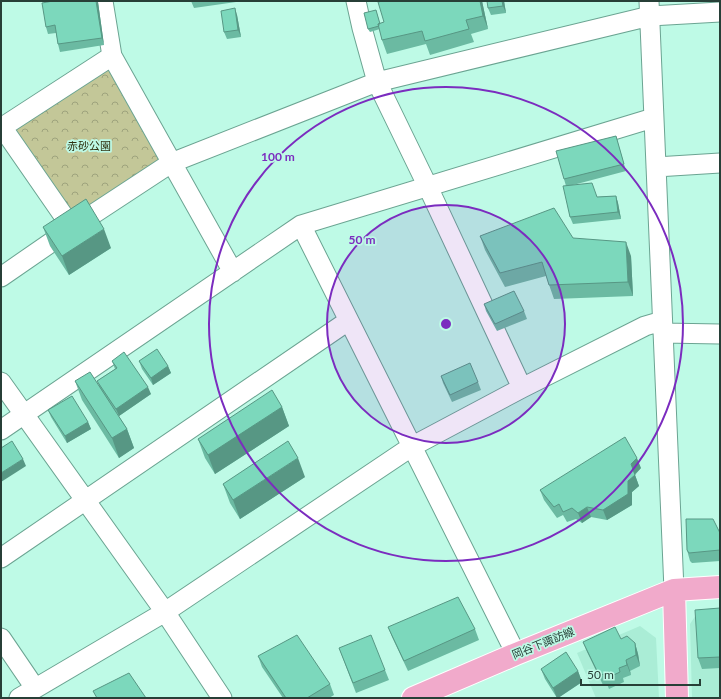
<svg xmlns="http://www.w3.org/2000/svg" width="721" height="699" font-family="Lato,'Noto Sans JP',sans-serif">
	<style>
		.built { fill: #aaedd6 }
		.park { fill: url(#park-crowns) }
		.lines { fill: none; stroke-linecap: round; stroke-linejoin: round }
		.minor-casing { stroke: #6ba492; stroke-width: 21 }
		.major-casing { stroke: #fff; stroke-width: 24 }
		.minor { stroke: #fff; stroke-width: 19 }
		.major { stroke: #f1aacb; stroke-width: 22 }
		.wall { fill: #6bbaa2 }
		.shaded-wall { fill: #579784 }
		.building { fill: #7cd8bc; stroke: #579784 }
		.ring { fill: none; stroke: #7b2cbf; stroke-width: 2 }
		.labels { text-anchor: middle; stroke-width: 3.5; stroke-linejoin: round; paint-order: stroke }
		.park-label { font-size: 11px; fill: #303211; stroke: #befae6 }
		.street-label { font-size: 11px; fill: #273f37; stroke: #befae6 }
		.centre { fill: #7b2cbf; stroke: #befae6; stroke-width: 2 }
		.ring-label { font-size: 12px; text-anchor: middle; font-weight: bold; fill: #7b2cbf; stroke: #befae6; stroke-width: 3.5; stroke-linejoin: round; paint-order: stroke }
	</style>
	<defs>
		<pattern id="park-crowns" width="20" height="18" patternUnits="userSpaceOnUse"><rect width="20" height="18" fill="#c3c798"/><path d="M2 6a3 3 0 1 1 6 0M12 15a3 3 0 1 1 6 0" fill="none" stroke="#9ea37d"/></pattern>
	</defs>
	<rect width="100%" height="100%" fill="#befae6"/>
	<path class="built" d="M720,613V698H692L690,624L696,615Z
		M640,626L656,638L659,698H596L577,653Z"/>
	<path class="park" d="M103,67L112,69L162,157L160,166L75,223L12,130Z"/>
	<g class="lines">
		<defs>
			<path id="minor" d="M103,1L112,56
				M356,1L362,28L377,82L428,187L522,388
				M649,1L674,590
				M2,127L72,228
				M1,128L112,56L233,272
				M656,167L720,163
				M301,225L516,654
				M1,277L72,228L171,163L377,82L650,16L720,12
				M663,333L720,334
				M1,382L165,612L222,698
				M1,430L301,225L653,118
				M1,558L348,321
				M1,638L35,688
				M19,698L165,612L411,447L522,388L645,326L662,321"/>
			<path id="major" d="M674,590L677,698
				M413,698L516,654L674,590L720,587"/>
		</defs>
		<use href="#minor" class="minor-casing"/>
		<use href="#major" class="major-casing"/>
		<use href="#minor" class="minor"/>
		<use href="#major" class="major"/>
	</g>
	<path class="wall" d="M191,1H243L194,8Z
		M482,1L488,29L471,34L474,42L430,55L426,44L387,54L382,40L380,29L370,32L368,29L376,10L380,24Z
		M504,1L506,13L491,15L488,8Z
		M98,2L104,45L60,52L58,44L56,33L48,34L46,27Z
		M237,15L241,37L227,39L224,32Z
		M616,136L626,171L573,185L597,197L616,196L618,203L621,219L573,224L570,217L566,186L564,179Z
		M43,227L111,248L69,275L50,246Z
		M480,236L573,238L631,256L633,296L554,299L546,276L505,287L485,250Z
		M484,304L524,311L527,319L497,331L486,311Z
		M112,361L151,394L119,416L111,404L127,429L134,448L119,458L82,400L75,381L99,385L97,381L115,369Z
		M139,361L168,366L171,373L153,385L142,369Z
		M441,376L478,382L481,390L452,402L443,383Z
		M282,407L289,426L215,474L205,458L198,439Z
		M48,410L88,422L91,429L67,443L51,417Z
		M641,468L635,475L639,486L632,492V505L607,520L591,517L582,523L576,519L567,522L563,515L557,518L544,500L540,490Z
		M305,477L240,519L230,503L223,484Z
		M720,533V561L692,563L690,561L687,550Z
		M720,608V668L702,669L698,658Z
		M388,627L475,629L479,640L408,671L392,637Z
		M621,639L635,643L638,654L640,666L630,671L631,675L623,678L624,682L609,689L607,684L603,685L587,652L583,642Z
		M339,648L385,670L389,680L356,693Z
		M258,656L330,684L334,695L329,698H283L262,667Z
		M541,669L578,671L582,682L558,698H557L545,679Z"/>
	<path class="shaded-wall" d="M96,1H98V2L104,45L102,38Z
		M480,1H482L488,29L483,16Z
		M502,1H504L506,13L503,6Z
		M235,8L237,15L241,37L238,30Z
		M616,196L618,203L621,219L618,212Z
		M104,229L111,248L69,275L62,256Z
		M626,242L631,256L633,296L628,282Z
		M168,366L171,373L153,385L151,378Z
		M148,387L151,394L119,416L116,409Z
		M282,407L289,426L215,474L208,455Z
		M88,422L91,429L67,443L65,436Z
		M127,429L134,448L119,458L112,438Z
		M298,458L305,477L240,519L233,500Z
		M637,458L641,468L634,475L631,464Z
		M23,459L26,466L1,482V473Z
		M635,475L639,486L632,492V505L607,520L603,510L628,481Z
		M587,507L591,517L582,523L578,513Z
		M635,643L638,654L640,666L636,655Z
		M626,660L630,671L631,675L627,665Z
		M578,671L582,682L558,698H557L553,688Z"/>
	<path class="building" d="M53,1H96L102,38L58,44L55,25L46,27L42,3Z
		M383,1H480L483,16L466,20L469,29L425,41L422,31L382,40L378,24L384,22L378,2Z
		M487,1H502L503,6L488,8Z
		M235,8L238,30L224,32L221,11Z
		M376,10L380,24H378L379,26L368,29L364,13Z
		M616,136L624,164L564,179L556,151Z
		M592,183L597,197L616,196L618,212L570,217L563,186Z
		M86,199L104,229L62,256L43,227Z
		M554,208L573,238L626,242L628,282L549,285L542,262L500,273L480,236Z
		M514,291L524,311L495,324L484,304Z
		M157,349L168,366L151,378L139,361Z
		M124,352L148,387L116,409L97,381L117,368L112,361Z
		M470,363L478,382L450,395L441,376Z
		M90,372L127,429L112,438L75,381Z
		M272,390L282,407L208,455L198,439Z
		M72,396L88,422L65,436L48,410Z
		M625,437L637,458L631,464L635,475L628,481V494L603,510L587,507L578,513L572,508L563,512L559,504L554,507L540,490Z
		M12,441L23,459L1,473V448Z
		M288,441L298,458L233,500L223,484Z
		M686,519H713L720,533V550L689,553L687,550Z
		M458,597L475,629L404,661L388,627Z
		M720,608V657L698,658L695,610Z
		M615,627L621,639L627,636L635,643L636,655L626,660L627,665L619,668L620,672L605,679L604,674L599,675L583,642Z
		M297,635L330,684L307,698H286L258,656Z
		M371,635L385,670L353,683L339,648Z
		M566,652L578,671L553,688L541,669Z
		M129,673L146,698H97L93,691Z"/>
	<circle cx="446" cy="324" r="119" fill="#7b2cbf" fill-opacity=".12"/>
	<g class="ring">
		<circle cx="446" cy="324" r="119"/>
		<circle cx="446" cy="324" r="237"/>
	</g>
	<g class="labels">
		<g class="park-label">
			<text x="89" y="150">赤砂公園</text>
		</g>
		<g class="street-label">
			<text transform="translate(543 643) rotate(-22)" y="4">岡谷下諏訪線</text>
		</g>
	</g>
	<circle cx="446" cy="324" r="6" class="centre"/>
	<g class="ring-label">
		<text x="278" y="161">100 m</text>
		<text x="362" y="244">50 m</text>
	</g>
	<rect width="721" height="699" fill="none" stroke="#273f37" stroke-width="4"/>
	<path d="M581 679v6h119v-6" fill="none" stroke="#273f37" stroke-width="2"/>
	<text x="587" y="679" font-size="12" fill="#273f37" stroke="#befae6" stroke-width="3" paint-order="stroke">50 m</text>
</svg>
